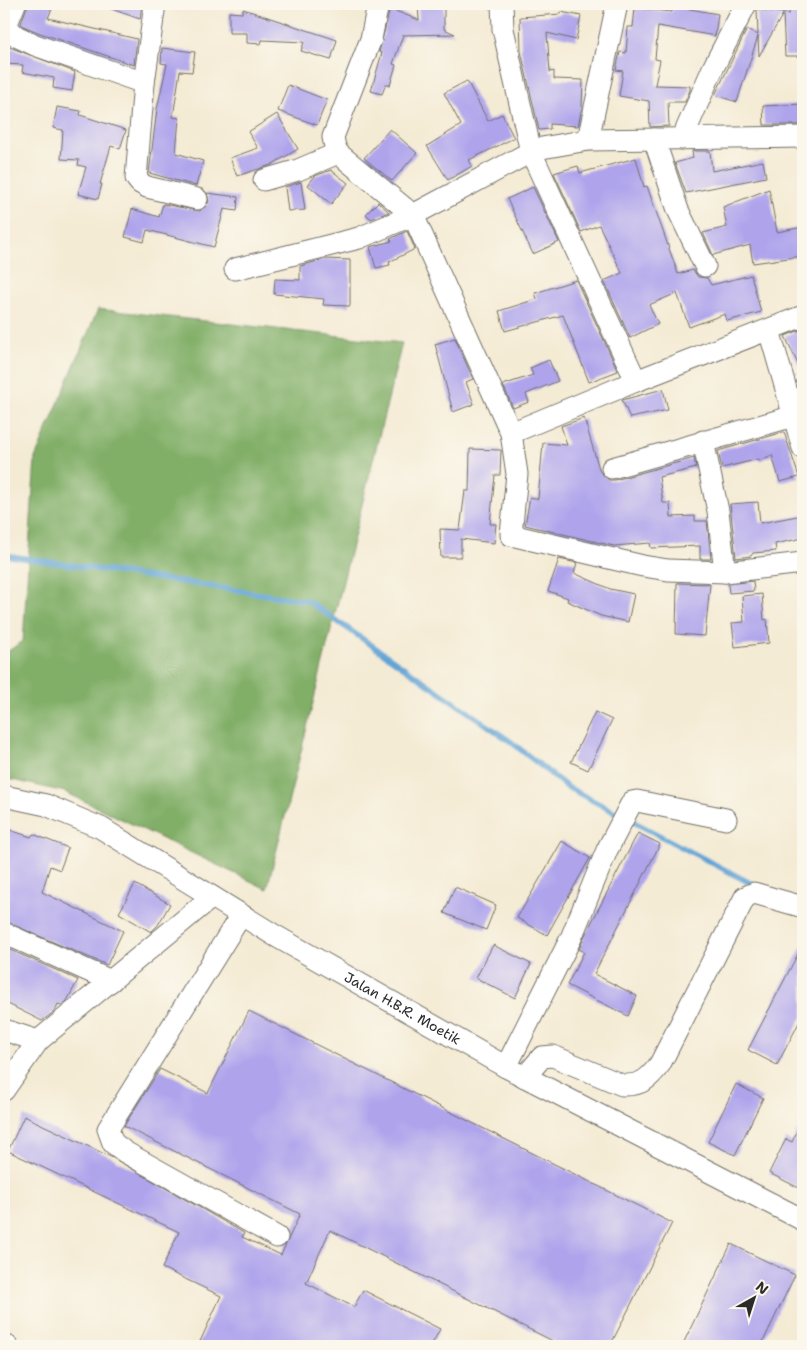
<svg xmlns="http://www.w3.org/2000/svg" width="807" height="1350" font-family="'Shantell Sans',sans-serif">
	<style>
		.forest { fill: #81af68; stroke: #566d4a }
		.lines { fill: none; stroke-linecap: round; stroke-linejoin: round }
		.stream { stroke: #62a4d6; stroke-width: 5.5 }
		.building { fill: #afa4ec }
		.minor-casing { stroke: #716e66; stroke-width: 23 }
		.minor { stroke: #fff; stroke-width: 21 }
		.labels { text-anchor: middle; stroke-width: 4.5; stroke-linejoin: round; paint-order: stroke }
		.street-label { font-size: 14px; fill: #2b2b2b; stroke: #fbf7ec }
	</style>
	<rect width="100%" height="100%" fill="#fbf7ec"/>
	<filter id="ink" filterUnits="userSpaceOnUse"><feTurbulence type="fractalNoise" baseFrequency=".02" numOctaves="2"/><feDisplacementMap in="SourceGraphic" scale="10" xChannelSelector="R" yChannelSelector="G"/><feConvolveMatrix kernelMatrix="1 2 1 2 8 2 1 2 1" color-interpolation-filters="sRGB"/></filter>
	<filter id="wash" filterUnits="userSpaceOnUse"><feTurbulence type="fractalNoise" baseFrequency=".0096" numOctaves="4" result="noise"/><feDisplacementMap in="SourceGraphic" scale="20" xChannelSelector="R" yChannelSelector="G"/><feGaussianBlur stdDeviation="1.12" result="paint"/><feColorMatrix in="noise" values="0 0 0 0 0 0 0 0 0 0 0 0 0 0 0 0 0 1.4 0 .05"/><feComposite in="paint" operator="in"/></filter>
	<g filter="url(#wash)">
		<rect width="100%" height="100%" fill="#f4ebd4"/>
		<path class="forest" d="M98,309L402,343L267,889L65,792L4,778V654L23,641L35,458Z"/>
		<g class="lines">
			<path class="stream" d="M4,555L308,601L510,741L567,787L756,886"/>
		</g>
		<g id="blocks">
			<path class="building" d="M28,4H54L48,18L137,39L134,65L40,33L23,26L21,23Z
				M103,4H142L140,19L103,6Z
				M418,4H444V29L455,34L403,35L393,64L396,65L390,85L386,84L382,94L371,91L382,53L379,52L390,9L419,20Z
				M790,4H803V56H785L783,14L759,56L758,36L737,102L715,95L747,29L758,35L757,9L789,14Z
				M673,6L718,14L715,36L658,26L655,59L660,60L655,85L690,86V90L685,102H668L669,126L650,127L649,101L619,96L623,71L616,70L620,52L626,53L628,27H633L635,8L672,12Z
				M243,9L337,40L331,60L301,51L304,42L262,40L261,44L247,43V33H229V12L242,13Z
				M561,12L581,16L576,40L547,33L550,72L554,71V79L583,80L582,107L578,126L550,124V129L539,130L521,51L520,17L561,14Z
				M4,45L75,72L72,91L53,88L54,78L22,72L23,65L4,64Z
				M162,48L195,52L192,72L180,71L173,117L179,118L176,153L203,161L196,186L149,173L157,109L167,64L161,63Z
				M467,81L488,121L502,114L514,138L469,160L472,166L448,180L427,146L461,125L444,93Z
				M288,85L327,100L317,125L278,111Z
				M803,104V125H764L763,106Z
				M57,107L81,111L80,115L126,130L120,149L111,146L100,184H102L98,199L78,194L86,167L78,165L79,160L61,159L63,130L53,128Z
				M277,114L298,149L271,165L237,176L230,158L258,148L248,132Z
				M390,129L417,153L392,181L364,158Z
				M692,151H710L712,171L763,161L766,177L686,193L675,163L693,158Z
				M636,158L644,187L647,186L678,274L693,270L698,277L707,278L711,285L751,275L761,312L727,321L725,314L689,327L677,293L649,305L658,324L630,338L604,281L622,273L599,225L581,232L554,173L578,166L580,173Z
				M331,170L348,183L331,204L308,185L315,176Z
				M301,182L305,210L288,211L285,187Z
				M533,187L559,242L533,254L507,199Z
				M769,189L777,232L803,227V256L753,263L750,245L713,255L703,233L727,227L723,207Z
				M207,193L238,197L237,211L224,209L214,247L147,230L144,242L125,237L132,209L159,217L163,204L200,211L209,202Z
				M378,202L389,212L371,219L366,214Z
				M407,231L415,249L389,262L390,265L376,268L370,247L392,241L390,239Z
				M325,259L350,260V306L323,305L324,299L274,294L275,279L300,280V266Z
				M576,280L618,371L589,382L563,315L505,331L499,311L537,299L535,293Z
				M803,329V375L785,336Z
				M455,338L473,379L466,382L474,404L453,412L435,344Z
				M549,360L558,381L526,394L529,402L513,408L503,385L533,375L530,368Z
				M663,389L668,410L630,418L622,400Z
				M584,418L600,472L609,480H615L694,458L696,468L659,477L663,503H670L671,517L695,516V521H707L711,559H700V546L651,548L650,543L614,546L525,525L530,497L538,499L543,443L567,445L561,426Z
				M784,432L799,477L780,482L772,455L759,461V459L722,468L718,451Z
				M470,449L501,450L500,475H495L490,524H496L494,543L461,539V557H441L440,529L460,530L465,491H469Z
				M758,502L760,523L803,515V538L775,544L776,551L753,553L751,556L736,558L730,504Z
				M559,559L577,563L574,573L610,589L634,594L628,622L601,616L567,601L568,598L548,591Z
				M753,581L754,591L729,593L728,584Z
				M677,583L710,584L705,636L676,634Z
				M762,594L764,620L767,619L769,643L735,647L732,623L744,622L742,596Z
				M595,712L612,720L588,770L571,762Z
				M4,828L31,837L33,834L68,848L60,870L50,866L42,892L123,931L107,965L4,921Z
				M638,833L660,844L594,974L637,996L628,1016L567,985L584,952L579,949L586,933Z
				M562,841L590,858L547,935L517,918Z
				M135,884L170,904L158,925L151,932L119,913Z
				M455,887L496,905L486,930L444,913Z
				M803,944V1015L777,1065L748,1050Z
				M493,945L531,964L515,998L476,978Z
				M4,947L78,980L67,1001L62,1005L58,1004L55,1011L42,1021L4,1002Z
				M249,1011L672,1223L610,1346H563L330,1230L306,1283L354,1307L363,1290L440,1329L431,1346H198L221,1296L162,1268L179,1232L8,1151L24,1116L113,1158L244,1233L242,1237L281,1255L300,1214L124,1126L160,1069L208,1093Z
				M736,1084L763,1098L735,1155L708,1142Z
				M803,1118V1190L769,1173L786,1139L792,1142Z
				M731,1244L795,1275L761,1346H682Z"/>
		</g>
	</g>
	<g filter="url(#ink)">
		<use href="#blocks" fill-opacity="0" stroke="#716e66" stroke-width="1"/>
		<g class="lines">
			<defs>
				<g id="minor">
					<path d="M155,4L144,83L136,178L140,183L147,187L197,199"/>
					<path d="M378,4L371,39L333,137L335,147L338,153L413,215L511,433L517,474L511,535L643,566L668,570L725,572L803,563"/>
					<path d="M502,4L503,29L531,152L636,381"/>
					<path d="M4,25L16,36L35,45L144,83"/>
					<path d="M6,26L15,4"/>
					<path d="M654,139L678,210L705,266"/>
					<path d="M682,139L713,68L746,4"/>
					<path d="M588,140L617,4"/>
					<path d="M264,180L298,170L338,153"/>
					<path d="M235,269L359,238L413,215L536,149L588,140L803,137"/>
					<path d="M769,330L803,448"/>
					<path d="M511,433L636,381L803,316"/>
					<path d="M703,441L718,511L725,572"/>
					<path d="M612,468L794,416"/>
					<path id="s1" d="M4,796L46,805L101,828L274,935L506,1067L803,1220"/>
					<path d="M241,915L108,1129L113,1143L125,1152L277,1237"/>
					<path d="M4,933L111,981"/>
					<path d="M4,1030L38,1041"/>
					<path d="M506,1067L571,938L607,850L632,802L637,801L726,819"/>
					<path d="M525,1077L542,1057L553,1056L622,1085C641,1086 649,1079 660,1064L745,897L754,893L803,907"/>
					<path d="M4,1090L38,1041L212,897"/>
					<path d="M4,1345L7,1346"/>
				</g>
			</defs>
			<use href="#minor" class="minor-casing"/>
			<use href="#minor" class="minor"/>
		</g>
	</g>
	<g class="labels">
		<g class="street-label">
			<text dy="5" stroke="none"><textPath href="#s1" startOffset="454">Jalan H.B.R. Moetik</textPath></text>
		</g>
	</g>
	<rect width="807" height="1350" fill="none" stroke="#fbf7ec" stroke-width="20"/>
	<g transform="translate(754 1298) rotate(39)" stroke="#fbf7ec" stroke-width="4" paint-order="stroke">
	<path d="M0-4L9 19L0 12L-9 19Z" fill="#2b2b2b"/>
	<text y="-8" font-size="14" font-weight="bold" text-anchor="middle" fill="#2b2b2b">N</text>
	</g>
</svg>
